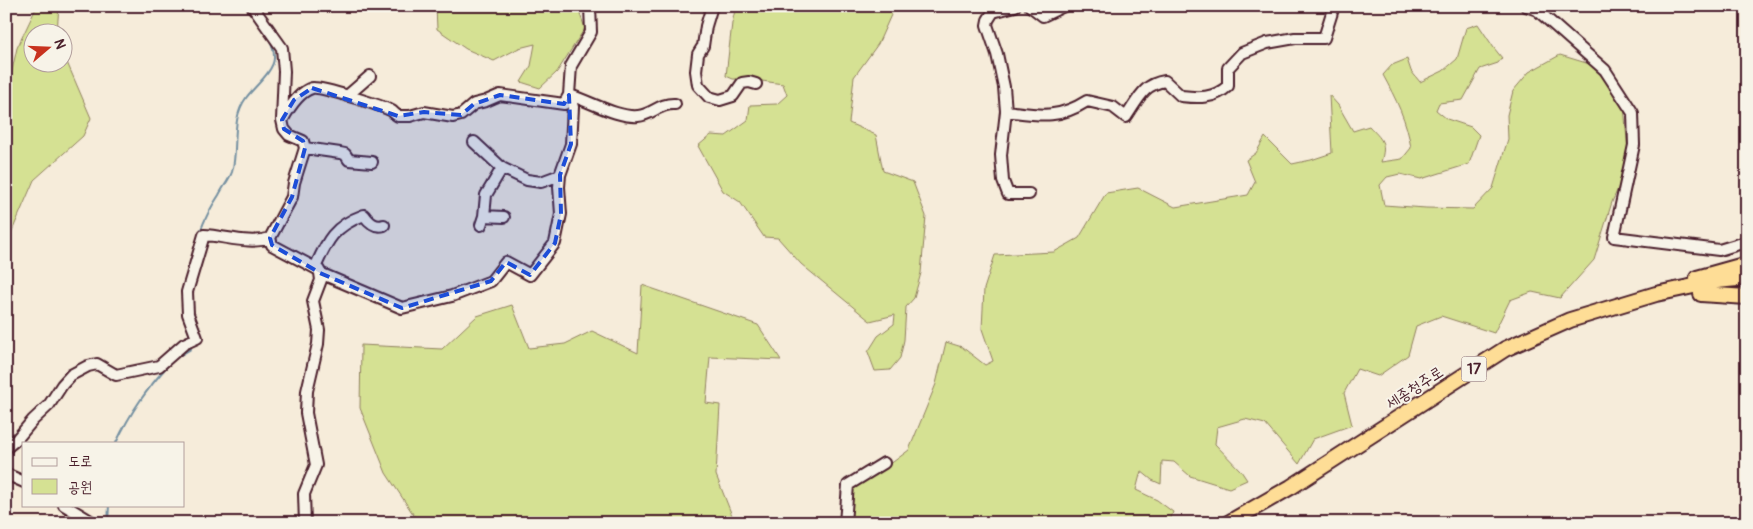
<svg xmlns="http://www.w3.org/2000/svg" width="1753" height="529" font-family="Pangolin,'Poor Story',sans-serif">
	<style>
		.green { fill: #d5e193; stroke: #90805f }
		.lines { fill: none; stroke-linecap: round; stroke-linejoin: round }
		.stream { stroke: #7490a1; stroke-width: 2 }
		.minor-casing { stroke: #4a1f2b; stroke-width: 14 }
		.highway-casing { stroke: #4a1f2b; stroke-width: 18 }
		.minor { stroke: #f7f3e8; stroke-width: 10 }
		.highway { stroke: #fedd96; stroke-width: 14 }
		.marked { fill: #1d4ed8; fill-opacity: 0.2; stroke: #1d4ed8; stroke-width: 4; stroke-dasharray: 10 6; stroke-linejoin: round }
		.labels { text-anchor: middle; stroke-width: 4; stroke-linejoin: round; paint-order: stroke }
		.shield { fill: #f7f3e8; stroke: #7e5f64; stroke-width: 1 }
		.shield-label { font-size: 15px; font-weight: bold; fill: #4a1f2b }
		.street-label { font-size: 16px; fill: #4a1f2b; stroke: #f7f3e8 }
	</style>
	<rect width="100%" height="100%" fill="#f6ecda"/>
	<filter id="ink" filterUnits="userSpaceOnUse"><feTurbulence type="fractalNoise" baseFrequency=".02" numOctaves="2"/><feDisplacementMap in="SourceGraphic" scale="10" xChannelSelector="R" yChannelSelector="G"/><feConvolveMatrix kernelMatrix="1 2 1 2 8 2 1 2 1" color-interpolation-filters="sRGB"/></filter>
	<g filter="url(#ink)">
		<path class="green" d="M37,6H59L57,32H32V62H62L63,53L91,118L83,136L34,180L6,245V97L17,48Z
			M436,6H577L585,28L557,72L540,88L521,82L531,66L535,44L519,48L494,61L466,49L437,29Z
			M736,6H895L878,44L854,77L849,123L876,135L883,171L913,182L926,216L921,273L914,298L906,307L904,340L900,358L890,370L875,371L868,352L878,336L894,324L895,315L870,321L801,264L778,238L764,237L740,202L723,191L698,146L711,135L726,136L748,120L750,105L777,104L787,95L783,84L748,79H733L726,76L732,23Z
			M1478,24L1494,48L1502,58L1498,63L1480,69L1463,100L1439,103L1436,110L1447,119L1471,127L1479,135L1469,164L1421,179L1400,174L1387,177L1380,185L1384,205L1426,208L1473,209L1493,188L1508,139L1507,115L1513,91L1529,72L1560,55L1593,65L1624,106L1629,164L1612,202L1594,260L1560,298L1532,292L1510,300L1494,333L1441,316L1416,326L1408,355L1378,376L1357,369L1344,393L1352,425L1313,439L1299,464L1265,424L1245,419L1217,427L1215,444L1241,471L1247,480L1229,488L1190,476L1174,462L1162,461L1161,484L1152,480L1141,471L1136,490L1157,500L1173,512L1169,523H849L854,484L881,471L909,450L936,384L946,342L962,347L985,365L993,361L982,329L984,289L995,255L1054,252L1079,238L1106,193L1138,188L1175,207L1248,195L1255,182L1246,160L1256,153L1265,137L1292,164L1311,160L1332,153L1329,95L1338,105L1353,131L1369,126C1382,140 1387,142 1381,162L1402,159L1411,148C1407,121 1396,99 1383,75L1392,65L1407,59L1411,71L1420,82L1443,71L1457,59L1466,28Z
			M642,285L758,325L781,360L710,357L706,403L720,405L716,475L735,523H419L386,473L360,408L361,345L442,349L477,316L512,305L529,348L565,344L592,331L638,353Z"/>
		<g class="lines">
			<path class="stream" d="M200,232C205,218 211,207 219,195C223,187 229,180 232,172C239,147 230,120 246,98C253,88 274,71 274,58C275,39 256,20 245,6
				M192,258L198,239
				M187,326L190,336
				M174,359L191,349V346
				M116,443C131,411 147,389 170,363
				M108,523L109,505"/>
			<defs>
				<path id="minor" d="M252,6L282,48L284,71L282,120L284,129L289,135L303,141L305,148L294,183L292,197L270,238L272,245L319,270L320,273L402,308L452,296L491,281L506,262L530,275L555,243L561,214L559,187L560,175L571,144L573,107L569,95
					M712,6L706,26L703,46L698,54L696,71L698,85L709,97L720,100L733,96L742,83L749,82L756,84
					M992,6L993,12L988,20L987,25L997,54L1004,87L1006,111L1001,155L1003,181L1008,194H1029
					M1030,6L1043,16L1064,6
					M1526,6L1537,10L1605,70L1633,113L1634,145L1614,237L1719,250L1739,244L1747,243
					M993,12L1015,6
					M569,95C590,101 617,118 638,116C652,115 659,103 675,104
					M347,96L370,76
					M1006,111C1039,115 1057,120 1087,101L1113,107L1126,117C1138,100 1143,84 1165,81L1181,96C1198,98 1214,99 1228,86V68L1242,53L1267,43L1295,38H1324L1334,6
					M283,119C289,108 299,92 312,88C320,86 383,106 392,111C394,113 396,115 398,116H410L424,112L453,117L461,115L474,104L486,101L500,95L564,104L569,95L571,66L591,32L590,6
					M474,142L502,168
					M305,148L340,153L345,154L349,160L372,162
					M484,216L504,217
					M481,225L484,216L486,195L502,168L527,180L541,182L560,175
					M315,268C327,240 334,226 364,215C369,222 375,228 384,225
					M6,448L17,439L33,420L49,405L62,385L71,375L88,366L97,364L116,375L159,366L184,344L197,338L188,314L187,292L204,235C225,236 250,245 270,238
					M6,474L24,482
					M64,505L94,523
					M305,523L304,494L316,465L306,413L307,391L318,344L319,330L313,301L321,280L320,273
					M845,523L848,485L884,463"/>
				<path id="highway" d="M1697,278L1747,264
					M1701,294L1747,297
					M1228,523L1291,487L1505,349L1570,320L1656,294L1717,281L1747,278"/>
			</defs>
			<use href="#minor" class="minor-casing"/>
			<use href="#highway" class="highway-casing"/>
			<use href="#minor" class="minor"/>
			<use href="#highway" class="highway"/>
		</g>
	</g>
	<path class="marked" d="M312,88L398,116L424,112L461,115L474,104L500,95L564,104L569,95L571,144L560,175L561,214L555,243L530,275L506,262L491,281L402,308L320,273L272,245L270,238L292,197L305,148L303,141L284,129L282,120L294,100Z"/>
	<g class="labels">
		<rect class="shield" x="1461.5" y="356.5" width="25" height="25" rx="4"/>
		<g class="shield-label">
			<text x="1474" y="374">17</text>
		</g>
		<g class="street-label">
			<text transform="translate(1414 387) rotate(-33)" y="6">세종청주로</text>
		</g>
	</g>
	<rect width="1753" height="529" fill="none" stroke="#f7f3e8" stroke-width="25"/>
	<rect x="12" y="12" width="1728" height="504" fill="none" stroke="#4a1f2b" stroke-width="2" filter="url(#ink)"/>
	<rect x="22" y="442" width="162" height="65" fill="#f7f3e8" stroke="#b29e9c"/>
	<rect x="32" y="458" width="25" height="8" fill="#f7f3e8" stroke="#b29e9c"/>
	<text x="68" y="466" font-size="15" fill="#4a1f2b">도로</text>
	<rect x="32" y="479" width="25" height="15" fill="#d5e193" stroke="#b29e9c"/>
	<text x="68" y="492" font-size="15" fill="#4a1f2b">공원</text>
	<g transform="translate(48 48) rotate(71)"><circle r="24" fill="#f7f3e8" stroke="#b29e9c"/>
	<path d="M0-4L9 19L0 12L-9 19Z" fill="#c8321e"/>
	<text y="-8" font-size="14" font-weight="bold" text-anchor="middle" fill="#4a1f2b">N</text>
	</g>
</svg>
